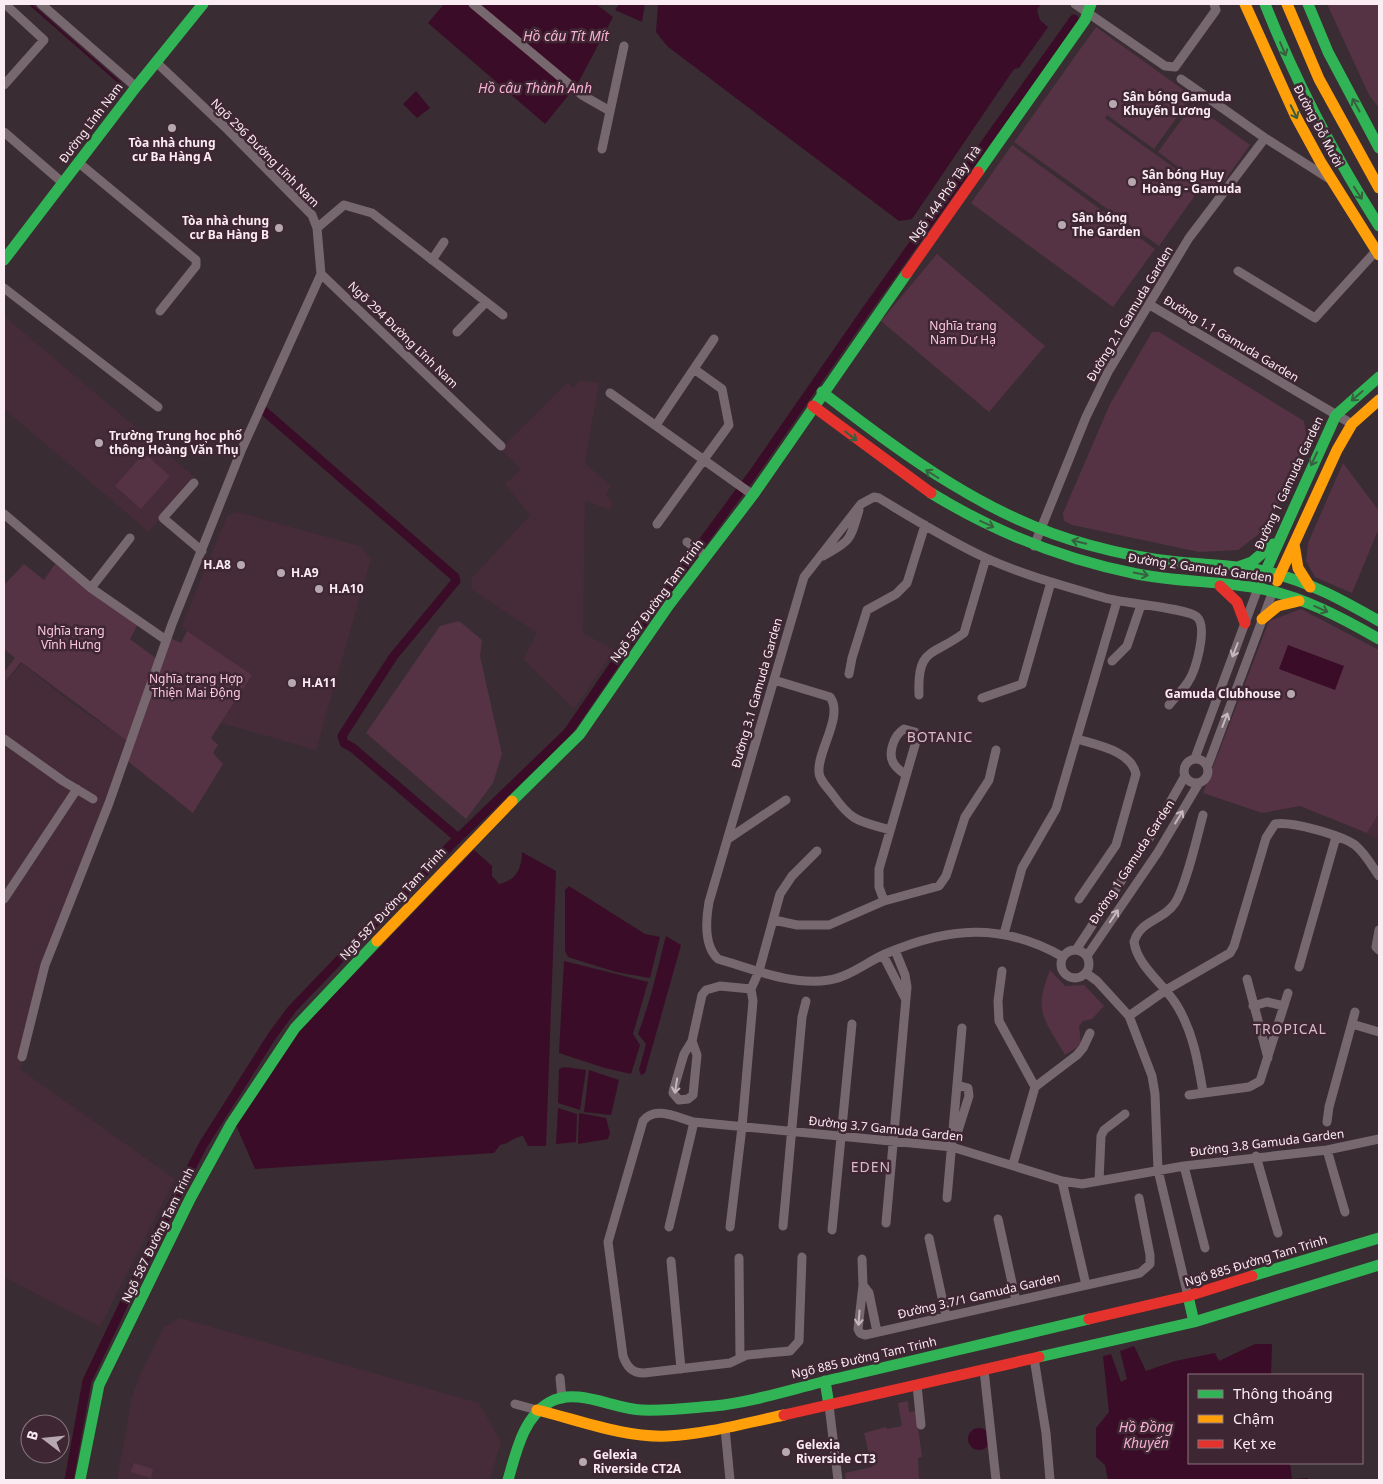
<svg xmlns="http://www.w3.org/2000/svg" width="1383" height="1484" font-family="'Noto Sans',sans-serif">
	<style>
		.built { fill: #462b38 }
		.green { fill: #534 }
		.water { fill: #3b0c27 }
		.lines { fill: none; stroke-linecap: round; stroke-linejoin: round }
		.stream { stroke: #3b0c27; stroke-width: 2.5 }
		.canal { stroke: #3b0c27; stroke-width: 9 }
		.street { stroke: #77686f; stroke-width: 9 }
		.fast { stroke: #30b455; stroke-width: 11 }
		.slow { stroke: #ff9f0a; stroke-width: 11 }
		.jam { stroke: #e5322d; stroke-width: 11 }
		.oneway { stroke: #385f40 }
		.oneway2 { stroke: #c6b7be }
		.poi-dot { fill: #b7a8af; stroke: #3e2732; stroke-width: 2 }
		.labels { text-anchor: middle; stroke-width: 5; stroke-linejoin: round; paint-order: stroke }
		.poi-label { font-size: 12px; font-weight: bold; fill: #fbebf2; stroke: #3e2732; text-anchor: start }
		.street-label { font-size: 12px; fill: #fbebf2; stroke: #3e2732 }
		.park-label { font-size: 12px; fill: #fdc7e0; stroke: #3e2732 }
		.water-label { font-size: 14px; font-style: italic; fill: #f6b1d2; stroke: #3e2732 }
		.neighbourhood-label { font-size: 14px; letter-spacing: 1px; fill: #d9bbc8; stroke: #3e2732 }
	</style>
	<rect width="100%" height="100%" fill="#392c32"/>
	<path class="built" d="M4,316L195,477L149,532L4,409Z
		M580,380L599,383L585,463L611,486L606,496L612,500L611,510L585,501L583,633L615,650L574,709L523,659L537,633L471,589L472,578L530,515L505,484L521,469L500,449L568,382L573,388Z
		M237,512L360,546L371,559L316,750L221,723L252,675L181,627L227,516Z
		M22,663L70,702L131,743L47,967L20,1069L175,1179L100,1327L4,1277V682L5,683Z
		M1379,813V840L1367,833Z
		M180,1318L479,1403L501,1442L490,1480H117L132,1397L139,1377L164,1327Z"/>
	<path class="green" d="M1327,4H1379V108L1369,95Z
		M1096,27L1192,96L1154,149L1107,115L1105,118L1201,187L1159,246L1014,142Z
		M1193,104L1250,145L1215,194L1158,152Z
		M1012,145L1155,249L1113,307L971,203Z
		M937,254L1045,346L989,412L881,321Z
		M1152,332H1159L1304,421L1307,441L1268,527L1238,550L1199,552L1072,525L1064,521L1063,513L1110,404Z
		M144,453L170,476L141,509L115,486Z
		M1343,463L1379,511V528L1352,593L1315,577L1306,561L1308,543Z
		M24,564L44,580L55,564L138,624L130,639L157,659L127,741L21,662L5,682L4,680V672L15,658L4,649V585Z
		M1301,609L1379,650V813L1367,833L1300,806L1262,813L1203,793L1269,621Z
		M459,621L482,640L480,656L502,754L493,783L466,819L366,733L440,626Z
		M187,631L252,675L211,738L218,745L213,753L223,764L193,813L125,759L170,638L181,643Z
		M1050,970L1065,986L1084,985L1104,1006L1092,1019L1083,1021L1079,1026L1081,1045L1065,1055C1044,1018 1033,1013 1050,970Z
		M908,1401L909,1412L916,1411L922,1457L918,1458L919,1480H846L845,1473L872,1467L864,1433L886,1427L887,1429L902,1426L898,1403Z
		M134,1463L153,1469L151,1478L131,1472Z"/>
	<path class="water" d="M444,4H469L572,91L545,124L428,23Z
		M479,4H596L613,17L577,85Z
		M619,4H645L642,22L615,10Z
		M658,4H1041L1037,10L1040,20L1048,27L1019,68L1014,69L912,219L899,221L667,46L656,32Z
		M416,91L430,108L417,118L403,104Z
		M1288,645L1344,666L1335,690L1279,669Z
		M474,850L492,866V876L499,884C516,881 522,868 522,852L556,871L546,1146H528L523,1136C514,1137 510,1143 500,1145L494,1153L255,1169L236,1125L294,1036Z
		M569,886L645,934L660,937L650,978L616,972L568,957L565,951V890Z
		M666,936L681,945L645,1073L641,1075L639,1070L646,1044L638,1034C651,1000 657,970 666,936Z
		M564,961L648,982L633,1034L640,1045L631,1074L605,1068L559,1053Z
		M564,1067L586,1070L580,1110L558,1103L559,1069Z
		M589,1070L619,1080L611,1115L584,1112Z
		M558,1108L577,1114L576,1142L556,1144Z
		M579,1113L606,1118L610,1133L608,1139L578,1144Z
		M1255,1344H1272L1271,1375H1189V1463H1290L1292,1479L1308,1478V1480H1108L1105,1465L1096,1457V1428L1109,1412L1103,1356L1111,1354L1121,1382L1127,1379L1120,1351L1134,1346L1146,1371L1175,1361L1215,1353L1219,1361Z
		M968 1439a11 11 0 1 1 22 0a11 11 0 1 1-22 0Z"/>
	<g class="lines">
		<path class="stream" d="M30,4L120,83"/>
		<path class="canal" d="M264,411L455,577L456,581L393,657L342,736L344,743L353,748L458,838
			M69,1480L87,1381L158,1232L203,1145L272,1036L292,1009L363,935L453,843L568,732L640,627L752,475L865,312L1074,19"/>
		<path class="street" d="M41,4L136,87
			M473,4L582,95L610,111
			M1075,4L1165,66L1175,67L1216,10L1214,4
			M156,62L228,130L312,215L317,228L321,274L501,446
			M1181,79L1265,138L1328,178
			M4,85L44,40L5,4
			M4,132L63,183
			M602,149L624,46
			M79,163L196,260V266L160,311
			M317,228L344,205L372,213L503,315
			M432,260L444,242
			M1238,271L1315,318L1376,251
			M4,288L158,407
			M1150,305L1352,424
			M457,332L486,302
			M610,393L753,495
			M656,425L714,339
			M194,483L163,518L202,551
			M4,514L91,588L166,640
			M657,524L729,425L722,389L694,369
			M687,542L706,556
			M1034,546L1086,417L1108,372L1189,238L1265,138
			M823,556C851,541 850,540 859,510
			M91,588L130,538
			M1112,661L1127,646L1141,605
			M849,674L852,658L867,610L896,594L907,583L925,525
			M774,680L830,697C844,716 817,751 819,772C819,780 828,788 833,795C852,822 859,821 890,830
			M919,695C917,647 932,657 964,633L986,558
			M982,698L1022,684L1051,582
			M4,739L63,781L93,799
			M1077,739C1097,745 1131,751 1136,774L1116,845L1079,899
			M1195,758L1258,588
			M1184 771a12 12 0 1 1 24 0a12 12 0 1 1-24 0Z
			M1208,765L1273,591
			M728,839L786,800
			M4,899L77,789
			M884,901L879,887V869L917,738L915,732L904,729C894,735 887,754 894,764C897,769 902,772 906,775
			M774,920L797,925H829L884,901L939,886L946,876L965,817L989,780L996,750
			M1379,930L1376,947L1379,950
			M1004,934L1022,868L1056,809L1117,601
			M1076,950L1152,834L1185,776
			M1061 964a14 14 0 1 1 28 0a14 14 0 1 1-28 0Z
			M883,955L905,998
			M1087,956L1158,852L1199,783
			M1063,957C1002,922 948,927 885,954C867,962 849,977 829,980C792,986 753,969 718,959C704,946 706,919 709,902L804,577L861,504L874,497L879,498C914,519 949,541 986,558C1023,575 1065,586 1105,598C1122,603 1188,608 1197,617C1208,627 1196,670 1188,682C1183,690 1175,697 1169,705
			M1299,967L1336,837
			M1002,971L998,1001L999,1021L1035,1087
			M1086,973L1097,981L1129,1016L1152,1076L1155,1094L1158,1170L1188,1296
			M1247,979L1268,1058
			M1253,1006L1267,1002L1284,1006
			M1129,1016L1166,990L1230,953L1234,946L1266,838L1275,824C1291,821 1341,835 1355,845C1365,853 1372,866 1379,876
			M1352,1024L1379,1032
			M692,1041L697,1055L693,1095L688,1099L679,1100L673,1093L674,1088L684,1054L692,1041L702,995L706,990L720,986L751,989
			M22,1057L45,965L109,803L172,624L241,451L321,274
			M1203,1092C1198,1062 1193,1031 1176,1004C1163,983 1138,967 1134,942C1140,920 1163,921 1175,903C1186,886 1197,837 1203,815
			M1189,1095L1249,1087L1260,1081L1288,993
			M1327,1122L1329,1107L1355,1012
			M956,1137L969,1096L968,1088L957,1085
			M1327,1150L1345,1212
			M1256,1156L1278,1233
			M1013,1164L1035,1087L1077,1055L1083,1048L1090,1033
			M1184,1166L1205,1248
			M1062,1181L1086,1285
			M1099,1181L1101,1136L1104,1130L1125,1114
			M947,1198L962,1028
			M998,1219L1016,1301
			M886,1223L907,987L905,975L895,950
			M783,1226L802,1017L806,1001
			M669,1227L694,1122
			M730,1227L742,1127L753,1001L751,989L759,971L780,894L792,876L817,851
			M832,1230L852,1024
			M929,1238L946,1316
			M802,1257L799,1341L790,1351L747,1355L730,1363L644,1373C632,1373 627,1367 623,1356L608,1242L643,1121C655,1105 678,1118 694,1122L952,1147L1062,1181L1082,1184L1184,1166L1327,1150L1379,1139
			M739,1258L740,1358
			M862,1259L863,1285L858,1329L860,1333L865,1335L1140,1273L1150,1264V1255L1139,1198
			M671,1261L681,1369
			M863,1285L869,1293L877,1332
			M1034,1358L1046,1433L1050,1480
			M984,1370L996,1480
			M560,1378L562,1399
			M917,1385L921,1425
			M515,1404L537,1410
			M829,1405L838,1480
			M725,1428L730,1480"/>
		<path class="fast" d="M1265,4C1296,82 1334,155 1379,226
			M1308,4L1328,52L1379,148
			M978,172L1085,20L1091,4
			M4,260L136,87L203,4
			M822,392C905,455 987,518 1089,545C1118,553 1148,559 1178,562C1209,565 1239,565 1269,572C1308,581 1344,601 1379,621
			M931,493C996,533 1062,559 1137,574C1177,582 1218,581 1257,588C1301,596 1341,617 1379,639
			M1238,567L1252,562L1273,544
			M1262,579L1336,415L1379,377
			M512,801L580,734L669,605L753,495L907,273
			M1252,1276L1379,1238
			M1188,1296L1194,1322
			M1039,1357L1194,1322L1379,1265
			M825,1381L829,1405
			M80,1480L99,1385L190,1199L231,1124L295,1028L377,941
			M508,1480C516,1453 523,1417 550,1402C578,1387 613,1409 642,1410C666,1411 690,1408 714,1406C755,1402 798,1387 839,1378C922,1358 1006,1339 1089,1319"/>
		<path class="slow" d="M1245,4L1295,115L1320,161L1379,255
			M1287,4L1319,79L1379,188
			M1294,544L1298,568L1310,587
			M1277,581L1337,450L1352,424L1379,400
			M1262,619L1278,606L1299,601
			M377,941L512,801
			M537,1410C579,1420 624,1438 668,1436C707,1434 746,1423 784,1415"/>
		<path class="jam" d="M907,273L978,172
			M813,406L931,493
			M1220,586L1237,602L1245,623
			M1089,1319L1188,1296L1252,1276
			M784,1415L1039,1357"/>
	</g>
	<defs><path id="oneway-shaft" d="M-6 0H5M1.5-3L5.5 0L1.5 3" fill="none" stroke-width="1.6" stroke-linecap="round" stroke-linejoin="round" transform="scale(1.25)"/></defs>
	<g class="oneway">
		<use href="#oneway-shaft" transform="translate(1283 49) rotate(67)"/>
		<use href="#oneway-shaft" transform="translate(1356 105) rotate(-119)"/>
		<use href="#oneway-shaft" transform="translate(1294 112) rotate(64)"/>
		<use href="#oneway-shaft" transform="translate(1358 193) rotate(57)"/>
		<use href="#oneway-shaft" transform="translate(1357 396) rotate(139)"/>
		<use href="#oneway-shaft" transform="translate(851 436) rotate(38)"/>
		<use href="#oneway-shaft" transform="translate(1314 459) rotate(115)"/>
		<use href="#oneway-shaft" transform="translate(932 474) rotate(-148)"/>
		<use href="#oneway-shaft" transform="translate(987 524) rotate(25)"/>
		<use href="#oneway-shaft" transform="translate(1079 542) rotate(-166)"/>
		<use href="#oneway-shaft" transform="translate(1141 574) rotate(11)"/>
		<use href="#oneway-shaft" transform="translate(1321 609) rotate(24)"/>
	</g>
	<g class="oneway2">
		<use href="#oneway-shaft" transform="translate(1235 650) rotate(111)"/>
		<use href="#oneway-shaft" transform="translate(1225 720) rotate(-69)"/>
		<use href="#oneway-shaft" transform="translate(1179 817) rotate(-59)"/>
		<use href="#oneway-shaft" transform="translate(1114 916) rotate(-56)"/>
		<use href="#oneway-shaft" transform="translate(676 1086) rotate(99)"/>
		<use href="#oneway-shaft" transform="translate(859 1318) rotate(94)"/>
	</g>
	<g class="poi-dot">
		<circle cx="1113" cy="104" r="5"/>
		<circle cx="172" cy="128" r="5"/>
		<circle cx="1132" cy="182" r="5"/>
		<circle cx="1062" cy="225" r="5"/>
		<circle cx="279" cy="228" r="5"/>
		<circle cx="99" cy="443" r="5"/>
		<circle cx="241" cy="565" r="5"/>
		<circle cx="281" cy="573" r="5"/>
		<circle cx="319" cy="589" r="5"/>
		<circle cx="292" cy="683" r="5"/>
		<circle cx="1291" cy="694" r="5"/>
		<circle cx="786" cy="1452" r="5"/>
		<circle cx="583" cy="1462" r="5"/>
	</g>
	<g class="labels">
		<g class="poi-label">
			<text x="1123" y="101">Sân bóng Gamuda<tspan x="1123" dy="14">Khuyến Lương</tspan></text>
			<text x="172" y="147" text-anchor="middle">Tòa nhà chung<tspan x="172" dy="14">cư Ba Hàng A</tspan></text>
			<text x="1142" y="179">Sân bóng Huy<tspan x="1142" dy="14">Hoàng - Gamuda</tspan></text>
			<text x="1072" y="222">Sân bóng<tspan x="1072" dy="14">The Garden</tspan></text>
			<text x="269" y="225" text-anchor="end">Tòa nhà chung<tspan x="269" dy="14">cư Ba Hàng B</tspan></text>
			<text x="109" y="440">Trường Trung học phổ<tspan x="109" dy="14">thông Hoàng Văn Thụ</tspan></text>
			<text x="231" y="569" text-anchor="end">H.A8</text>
			<text x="291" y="577">H.A9</text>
			<text x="329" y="593">H.A10</text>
			<text x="302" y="687">H.A11</text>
			<text x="1281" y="698" text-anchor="end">Gamuda Clubhouse</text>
			<text x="796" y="1449">Gelexia<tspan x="796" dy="14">Riverside CT3</tspan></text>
			<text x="593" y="1459">Gelexia<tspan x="593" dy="14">Riverside CT2A</tspan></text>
		</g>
		<g class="street-label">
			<text transform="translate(91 123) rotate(-53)" y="4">Đường Lĩnh Nam</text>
			<text transform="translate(1318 126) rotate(62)" y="4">Đường Đỗ Mười</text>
			<text transform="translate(265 153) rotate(45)" y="4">Ngõ 296 Đường Lĩnh Nam</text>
			<text transform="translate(945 194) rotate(-55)" y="4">Ngõ 144 Phố Tây Trà</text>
			<text transform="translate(1130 314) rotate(-59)" y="4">Đường 2.1 Gamuda Garden</text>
			<text transform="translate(403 335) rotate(44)" y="4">Ngõ 294 Đường Lĩnh Nam</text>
			<text transform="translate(1231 339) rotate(31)" y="4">Đường 1.1 Gamuda Garden</text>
			<text transform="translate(1289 483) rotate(-65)" y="4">Đường 1 Gamuda Garden</text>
			<text transform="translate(1200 568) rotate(8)" y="4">Đường 2 Gamuda Garden</text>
			<text transform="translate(657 601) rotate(-54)" y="4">Ngõ 587 Đường Tam Trinh</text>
			<text transform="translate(757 693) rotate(-74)" y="4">Đường 3.1 Gamuda Garden</text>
			<text transform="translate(1132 862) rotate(-57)" y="4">Đường 1 Gamuda Garden</text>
			<text transform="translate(393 904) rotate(-47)" y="4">Ngõ 587 Đường Tam Trinh</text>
			<text transform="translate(886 1129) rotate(6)" y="4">Đường 3.7 Gamuda Garden</text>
			<text transform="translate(1267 1143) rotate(-7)" y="4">Đường 3.8 Gamuda Garden</text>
			<text transform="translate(158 1235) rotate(-64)" y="4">Ngõ 587 Đường Tam Trinh</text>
			<text transform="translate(1256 1261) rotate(-17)" y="4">Ngõ 885 Đường Tam Trinh</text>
			<text transform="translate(979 1296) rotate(-13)" y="4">Đường 3.7/1 Gamuda Garden</text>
			<text transform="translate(864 1358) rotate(-13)" y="4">Ngõ 885 Đường Tam Trinh</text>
		</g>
		<g class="park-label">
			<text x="963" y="330">Nghĩa trang<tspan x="963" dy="14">Nam Dư Hạ</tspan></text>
			<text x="71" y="635">Nghĩa trang<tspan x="71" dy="14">Vĩnh Hưng</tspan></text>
			<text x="196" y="683">Nghĩa trang Hợp<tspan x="196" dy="14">Thiện Mai Động</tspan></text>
		</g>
		<g class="water-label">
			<text x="566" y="41">Hồ câu Tít Mít</text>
			<text x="535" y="93">Hồ câu Thành Anh</text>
			<text x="1146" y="1432">Hồ Đồng<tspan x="1146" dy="16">Khuyến</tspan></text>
		</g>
		<g class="neighbourhood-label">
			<text x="940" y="742">BOTANIC</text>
			<text x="1290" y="1034">TROPICAL</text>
			<text x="871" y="1172">EDEN</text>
		</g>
	</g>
	<rect width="1383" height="1484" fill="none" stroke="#fbebf2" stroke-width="10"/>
	<rect x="1188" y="1374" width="175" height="90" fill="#3e2732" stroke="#8a757f"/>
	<rect x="1198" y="1390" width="25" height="8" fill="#30b455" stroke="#8a757f"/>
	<text x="1233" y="1399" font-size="15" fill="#fbebf2">Thông thoáng</text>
	<rect x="1198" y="1415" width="25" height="8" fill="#ff9f0a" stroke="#8a757f"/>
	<text x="1233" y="1424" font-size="15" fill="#fbebf2">Chậm</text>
	<rect x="1198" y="1440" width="25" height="8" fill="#e5322d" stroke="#8a757f"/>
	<text x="1233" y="1449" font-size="15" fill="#fbebf2">Kẹt xe</text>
	<g transform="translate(45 1439) rotate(286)"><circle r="24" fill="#3e2732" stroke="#8a757f"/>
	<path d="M0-4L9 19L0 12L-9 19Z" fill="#b7a8af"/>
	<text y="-8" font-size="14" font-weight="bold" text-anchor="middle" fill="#fbebf2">B</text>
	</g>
</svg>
